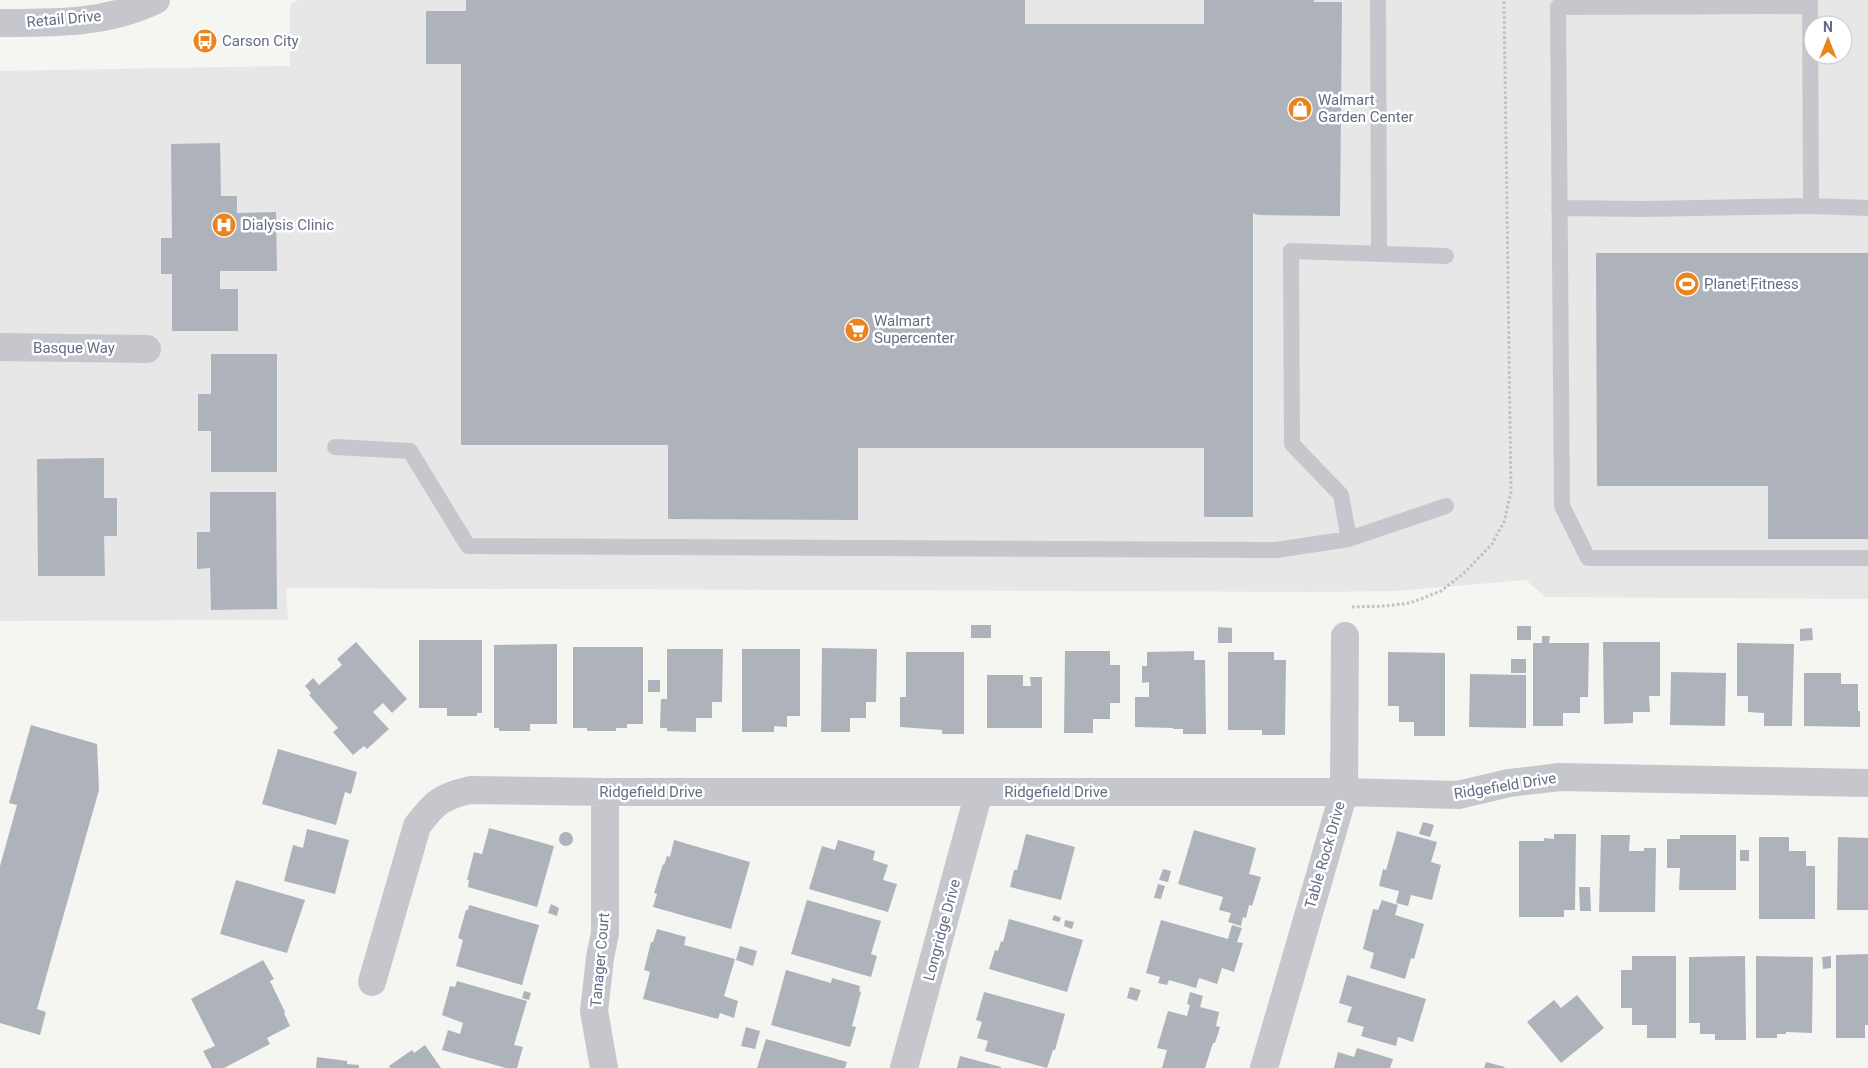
<svg xmlns="http://www.w3.org/2000/svg" width="1868" height="1068" font-family="Roboto,sans-serif">
	<style>
		.built { fill: #e6e7e6; fill-rule: evenodd }
		.building { fill: #aeb3bb }
		.lines { fill: none; stroke-linecap: round; stroke-linejoin: round }
		.path { stroke: #bfc0c3; stroke-width: 3; stroke-dasharray: 2.5 2.5; stroke-linecap: butt }
		.service { stroke: #c6c7cc; stroke-width: 16 }
		.minor { stroke: #c6c7cc; stroke-width: 28 }
		.tertiary { stroke: #c6c7cc; stroke-width: 28 }
		.labels { text-anchor: middle; stroke-width: 5; stroke-linejoin: round; paint-order: stroke }
		.street-label { font-size: 15px; fill: #646d85; stroke: #fff }
		.poi-label { font-size: 15px; fill: #646d85; stroke: #fff; text-anchor: start }
	</style>
	<rect width="100%" height="100%" fill="#f5f6f2"/>
	<path class="built" d="M299,0H1868V599L1545,597L1526,580L1396,591L1310,592L286,588L288,620L0,621V71L290,66V4ZM1813,25H1843V55H1813Z"/>
	<path class="building" d="M466,0H1025V24H1204V0H1314V2H1342L1340,216L1258,215L1253,213V517H1204V448H858V520L668,519V445H461V64H426V11H466Z
		M220,143L221,196H237V213L276,212L277,271H220V289H238V331H172V274H161V238H172L171,144Z
		M1596,253H1868V539H1768V486H1597Z
		M211,354H277V472H211V431H198V394H211Z
		M104,458V498H117V536H104L105,576H38L37,459Z
		M210,492H276L277,609L211,610L210,568L197,569V532H210Z
		M971,625H991V638H971Z
		M1517,626H1531V640H1517Z
		M1218,627L1232,628V643H1218Z
		M1812,628L1813,640L1800,641V629Z
		M1542,636H1550L1549,643H1589L1588,697H1580V713H1563V726H1533V643H1542Z
		M419,640H482V713H477V716H447V708H419Z
		M356,642L407,699L392,713L383,703L373,712L389,729L367,749L364,746L353,755L333,732L338,728L309,695L311,693L305,686L313,678L319,685L342,665L337,659Z
		M1603,642H1660V696H1649L1650,712H1633V723L1604,724Z
		M1737,643L1794,644L1792,726H1764V713L1748,712V696H1737Z
		M557,644V724H530V731H499V728H494V645Z
		M573,647H643V724H627V728H616V731H587V728H573Z
		M822,648L877,649L876,702H866V718H850V732H821Z
		M667,649H723L722,702H712V718H696V732L667,731V728H660L661,699H667Z
		M742,649H800V716H787V727L774,726V732H742Z
		M1065,651H1110V665H1120V703H1110V719H1093V733H1064Z
		M1194,651V660H1205L1206,734H1183V729H1173V728L1135,727V697H1149V682L1142,683V666H1147V652Z
		M906,652H964V734H942V730L900,727V697H906Z
		M1228,652H1274V660H1286L1285,735H1262V730H1228Z
		M1388,652L1445,653V736H1414V722H1399V706H1388Z
		M1511,659H1526V673H1511Z
		M1671,672L1726,673L1725,726L1670,725Z
		M1804,673H1841V684H1858V711H1860V727L1804,726Z
		M1470,674L1526,675V728L1469,727Z
		M987,675H1023V686H1031L1030,677H1042V728H987Z
		M648,680H660V692H648Z
		M31,725L97,744L99,790L37,1009L46,1012L40,1035L0,1023V866L17,805L9,803Z
		M278,749L357,772L351,794L345,792L336,825L262,804Z
		M1423,822L1434,825L1430,837L1419,834Z
		M489,828L554,846L537,907L468,887L469,880H467L474,852L482,854Z
		M307,829L349,840L335,894L284,881L293,845L303,848Z
		M1194,830L1256,848L1249,874L1261,877L1252,906L1249,905L1246,918L1243,917L1241,926L1228,922L1231,913L1219,910L1223,897L1178,884Z
		M1397,831L1437,842L1431,862L1441,865L1432,900L1411,895L1408,906L1396,903L1399,891L1379,886L1383,869L1386,870Z
		M559 839a7 7 0 1 1 14 0a7 7 0 1 1-14 0Z
		M1026,834L1075,847L1061,900L1010,887L1014,870H1017Z
		M1554,834H1576L1575,910H1564V917H1519V841H1544V838L1554,839Z
		M1601,835H1630L1629,851H1644V848H1656L1655,912H1599Z
		M1680,835H1736V890H1679L1680,868H1667V839H1680Z
		M1759,837H1789V851H1806V866H1815V919H1759Z
		M1838,837L1868,838V910H1837Z
		M674,840L750,862L731,929L653,907L657,894L654,893L663,864L664,865L667,856L670,857Z
		M838,840L875,851L873,860L888,865L883,880L897,884L888,912L809,889L822,846L835,850Z
		M1740,850H1749V861H1740Z
		M1163,869L1171,871L1168,882L1159,880Z
		M236,880L305,900L287,953L220,934Z
		M1158,884L1165,886L1161,899L1154,898Z
		M1579,887H1590L1591,911H1580Z
		M807,900L881,921L871,954L877,956L871,977L791,954Z
		M1382,900L1398,905L1395,915L1424,924L1414,959L1411,958L1405,979L1370,968L1374,953L1363,949L1373,909L1378,910Z
		M551,904L559,908L557,916L548,913Z
		M469,905L539,925L522,985L456,966L463,940L458,938L466,910H468Z
		M1054,915L1061,918L1059,922L1052,920Z
		M1009,919L1083,940L1067,992L989,969L995,950L998,951L1001,941L1003,942Z
		M1065,920L1074,922L1072,929L1064,926Z
		M1161,920L1228,939L1232,925L1242,928L1237,942L1243,943L1234,972L1222,968L1217,984L1199,978L1196,988L1169,980L1167,985L1158,983L1160,977L1146,973Z
		M657,929L686,937L684,945L735,959L724,996L738,1001L734,1018L720,1013L718,1019L643,999L650,972L644,970L651,942H653Z
		M740,946L757,951L753,966L736,960Z
		M1868,954V1025H1865V1038H1836V955Z
		M1632,956H1676V1038H1647V1025H1632V1008H1621V970H1632Z
		M1745,956L1746,1040H1715V1034H1700V1023H1689V957Z
		M1756,956L1813,957L1812,1033L1786,1032V1034H1777V1038H1756Z
		M1831,956V968L1823,969L1822,957Z
		M263,960L274,979L270,981L285,1012L284,1013L290,1026L267,1038L270,1044L224,1068H212L203,1051L215,1046L191,999Z
		M786,970L831,983L832,978L860,986L859,991L861,992L852,1026L856,1027L850,1047L771,1025Z
		M1347,975L1426,999L1413,1042L1398,1037L1396,1046L1361,1036L1364,1027L1347,1022L1352,1007L1339,1003Z
		M457,981L527,1001L514,1045L523,1047L517,1068H506L442,1050L448,1030L460,1034L463,1023L442,1015L450,986L455,987Z
		M1130,987L1141,990L1137,1001L1127,998Z
		M524,991L531,993L529,1000L522,998Z
		M984,992L1065,1014L1055,1050H1053L1047,1068L985,1051L988,1041L977,1038L982,1022L976,1020Z
		M1190,992L1203,996L1200,1007L1219,1012L1216,1026L1220,1027L1215,1043H1213L1205,1068H1162L1167,1050L1157,1048L1168,1011L1187,1016L1190,1005L1187,1004Z
		M1577,995L1604,1028L1561,1063L1527,1022L1554,1000L1561,1008Z
		M746,1027L760,1031L755,1049L741,1046Z
		M766,1039L847,1062L845,1068H757Z
		M425,1045L441,1068H390L389,1066L412,1050L414,1053Z
		M1357,1048L1393,1059L1390,1068H1334L1338,1052L1354,1057Z
		M960,1056L1001,1067V1068H957Z
		M317,1057L347,1061V1064L359,1065V1068H316Z
		M1486,1062L1505,1067L1504,1068H1484Z"/>
	<g class="lines">
		<path class="path" d="M1352,607L1385,606L1410,603L1441,591L1463,574L1492,544L1504,522L1511,492L1504,0"/>
		<path class="service" d="M1378,0L1379,253
			M1810,0L1811,206L1868,208
			M1810,6L1558,7L1562,506L1588,558H1868
			M1559,208L1644,209L1811,206
			M335,447L410,451L468,546L1276,550L1349,539L1446,506
			M1349,539L1341,495L1292,444L1291,251L1446,256"/>
		<path class="minor" d="M0,347L147,349
			M372,982L417,826C435,802 441,797 470,790L605,792H1344L1458,795L1509,783L1560,777L1868,783
			M604,1068L594,1011L600,958L605,933V792
			M904,1068L979,792
			M1264,1068L1344,792L1345,636"/>
		<path class="tertiary" d="M0,23C53,23 107,24 156,0"/>
	</g>
	<defs>
		<symbol id="bus-disc" viewBox="-11 -11 22 22"><circle r="9.5" fill="#e9851f" stroke="#fff"/><path d="M-5-6H5V4H4V6H2V4H-2V6H-4V4H-5ZM-3.5-4V0h7V-4ZM-3.5 1.2v1.5H-2V1.2ZM2 1.2v1.5H3.5V1.2Z" fill="#fff"/></symbol>
		<symbol id="shop-disc" viewBox="-11 -11 22 22"><circle r="9.5" fill="#e9851f" stroke="#fff"/><path d="M-5-2.5h2.3a2.7 3.5 0 0 1 5.4 0H5L5.5 6h-11ZM-1.5-2.5h3a1.5 2.3 0 0 0-3 0Z" fill="#fff"/></symbol>
		<symbol id="hospital-disc" viewBox="-11 -11 22 22"><circle r="9.5" fill="#e9851f" stroke="#fff"/><path d="M-5-5h3v3.5h4V-5h3V5h-3V1.5h-4V5h-3Z" fill="#fff"/></symbol>
		<symbol id="stadium-disc" viewBox="-11 -11 22 22"><circle r="9.5" fill="#e9851f" stroke="#fff"/><path d="M0-5a6.5 5 0 1 0 0 10a6.5 5 0 1 0 0-10ZM-3.5-1.8h7v3.6h-7Z" fill="#fff"/></symbol>
		<symbol id="supermarket-disc" viewBox="-11 -11 22 22"><circle r="9.5" fill="#e9851f" stroke="#fff"/><path d="M-6-5.5h2.5l.6 2H6L4.5 2H-2.5L-4.4-4H-6ZM-1.5 3.2a1.3 1.3 0 1 0 .1 0ZM3 3.2a1.3 1.3 0 1 0 .1 0Z" fill="#fff"/></symbol>
	</defs>
	<g fill-rule="evenodd">
		<use href="#bus-disc" x="191" y="27" width="28" height="28"/>
		<use href="#shop-disc" x="1286" y="95" width="28" height="28"/>
		<use href="#hospital-disc" x="210" y="211" width="28" height="28"/>
		<use href="#stadium-disc" x="1673" y="270" width="28" height="28"/>
		<use href="#supermarket-disc" x="843" y="316" width="28" height="28"/>
	</g>
	<g class="labels">
		<g class="street-label">
			<text transform="translate(64 19) rotate(-5)" y="5">Retail Drive</text>
			<text x="74" y="353">Basque Way</text>
			<text transform="translate(1505 786) rotate(-9)" y="5">Ridgefield Drive</text>
			<text x="651" y="797">Ridgefield Drive</text>
			<text x="1056" y="797">Ridgefield Drive</text>
			<text transform="translate(1325 855) rotate(-74)" y="5">Table Rock Drive</text>
			<text transform="translate(942 930) rotate(-75)" y="5">Longridge Drive</text>
			<text transform="translate(600 960) rotate(-85)" y="5">Tanager Court</text>
		</g>
		<g class="poi-label">
			<text x="222" y="46">Carson City</text>
			<text x="1318" y="105">Walmart<tspan x="1318" dy="17">Garden Center</tspan></text>
			<text x="242" y="230">Dialysis Clinic</text>
			<text x="1704" y="289">Planet Fitness</text>
			<text x="874" y="326">Walmart<tspan x="874" dy="17">Supercenter</tspan></text>
		</g>
	</g>
	<g transform="translate(1828 40)"><circle r="24" fill="#ffffff" stroke="#c1c5ce"/>
	<path d="M0-4L9 19L0 12L-9 19Z" fill="#e9851f"/>
	<text y="-8" font-size="14" font-weight="bold" text-anchor="middle" fill="#646d85">N</text>
	</g>
</svg>
